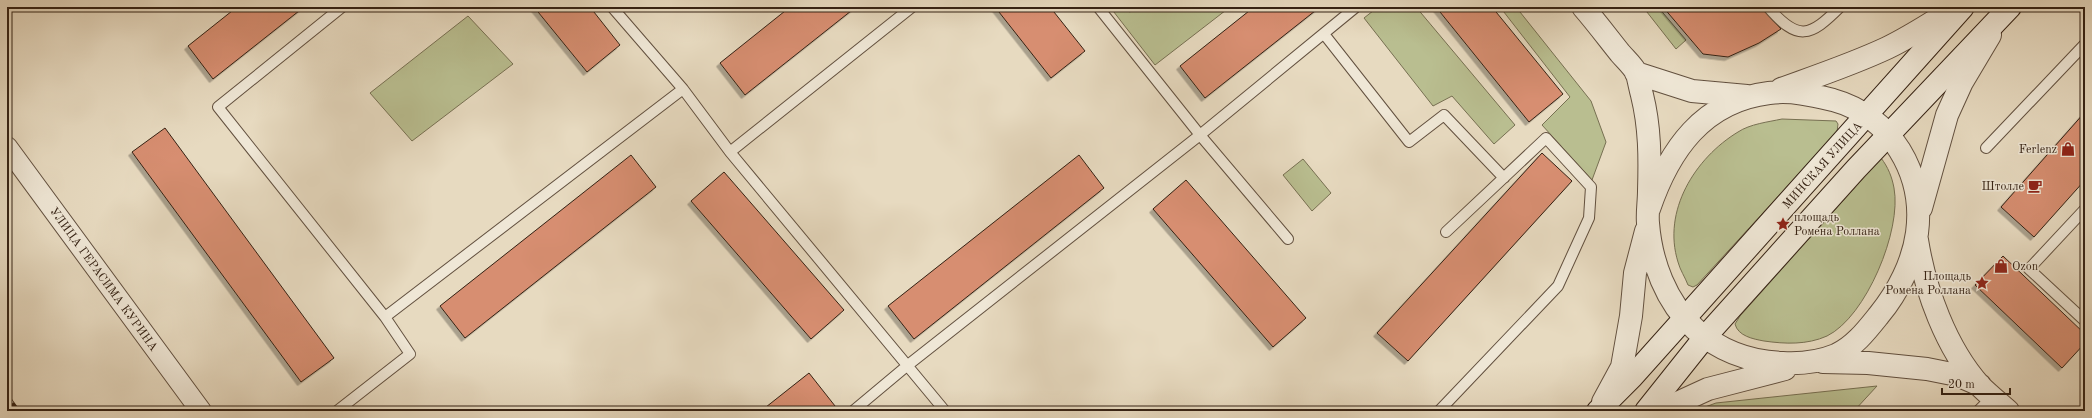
<svg xmlns="http://www.w3.org/2000/svg" width="2092" height="418" font-family="'Old Standard TT',serif">
	<style>
		.green { fill: #b9be90; stroke: #777052 }
		.building { fill: #d78e71; stroke: #352214; filter: url(#shadow) }
		.lines { fill: none; stroke-linecap: round; stroke-linejoin: round }
		.service-casing { stroke: #62503f; stroke-width: 12 }
		.minor-casing { stroke: #62503f; stroke-width: 22 }
		.tertiary-casing { stroke: #62503f; stroke-width: 24 }
		.secondary-casing { stroke: #352214; stroke-width: 24 }
		.service { stroke: #efe7d6; stroke-width: 10 }
		.minor { stroke: #efe7d6; stroke-width: 20 }
		.tertiary { stroke: #efe7d6; stroke-width: 22 }
		.secondary { stroke: #efe7d6; stroke-width: 22 }
		.rail-casing { stroke: #352214; stroke-width: 4.5 }
		.rail { stroke: #efe7d6; stroke-width: 3; stroke-dasharray: 9; stroke-linecap: butt }
		.labels { text-anchor: middle; stroke-width: 3; stroke-linejoin: round; paint-order: stroke }
		.poi-label { font-size: 12px; fill: #352214; stroke: #efe7d6; text-anchor: end }
		.street-label { font-size: 12px; fill: #352214; stroke: #efe7d6 }
	</style>
	<defs>
		<filter id="shadow"><feDropShadow dx="-3.5" dy="3.5" stdDeviation="0" flood-color="#0004"/></filter>
	</defs>
	<rect width="100%" height="100%" fill="#e7dac0"/>
	<filter id="stains"><feTurbulence type="fractalNoise" baseFrequency=".005" numOctaves="4"/><feColorMatrix values="0 0 0 0 .2 0 0 0 0 .09 0 0 0 0 .02 0 0 0 .5 -.17"/></filter>
	<radialGradient id="worn" r=".72"><stop offset=".6" stop-color="#630" stop-opacity="0"/><stop offset="1" stop-color="#630" stop-opacity=".3"/></radialGradient>
	<path class="green" d="M1110,7H1121L1130,12L1136,7H1230L1155,65Z
		M1378,7H1416L1515,125L1494,144L1452,96L1433,106L1364,18Z
		M1500,7H1516L1591,101L1606,142L1592,180L1542,125L1570,97Z
		M1643,7H1658L1686,40L1676,49Z
		M468,16L513,64L412,141L370,93Z
		M1782,119L1836,121L1838,124L1837,132L1697,285L1693,287L1688,285C1685,277 1680,270 1678,262C1662,211 1695,158 1738,132C1750,124 1768,122 1782,119Z
		M1881,158C1888,167 1892,177 1894,188C1902,230 1866,317 1827,336C1807,345 1785,344 1764,341C1753,339 1738,336 1735,324L1740,316Z
		M1303,159L1331,193L1312,211L1283,175Z
		M1877,386L1854,411H1694L1716,403Z"/>
	<path class="building" d="M237,7H304L213,79L188,46Z
		M534,7H590L620,45L587,72Z
		M790,7H856L745,95L720,63Z
		M995,7H1050L1085,51L1051,78Z
		M1254,7H1320L1205,98L1180,66Z
		M1436,7H1492L1563,94L1529,122Z
		M1663,7H1761L1781,29L1759,43L1728,57L1703,54Z
		M2085,112V180L2034,237L2001,207Z
		M165,128L334,358L301,382L132,152Z
		M1542,153L1572,181L1408,361L1377,333Z
		M631,155L656,187L465,338L440,306Z
		M1079,155L1104,188L914,339L888,306Z
		M724,172L844,310L811,339L691,201Z
		M1186,180L1306,318L1273,347L1153,209Z
		M2003,256L2085,334V343L2062,368L1975,285Z
		M809,373L839,411H761Z"/>
	<g class="lines">
		<defs>
			<path id="service" d="M342,7L218,107L385,317
				M612,7L683,89L730,152L945,411
				M1098,7L1200,135L1288,239
				M1768,7C1798,42 1810,37 1840,7
				M1324,34L1409,142L1444,115L1504,178
				M1986,148L2085,44
				M730,152L912,7
				M2085,209L2029,269L2085,321
				M337,411L410,354L385,317L683,89
				M853,411L908,365L1200,135L1356,7
				M1439,411L1558,286L1589,218L1591,187L1546,138L1446,232
				M1978,411L1992,397"/>
			<path id="minor" d="M7,147L201,411"/>
			<path id="tertiary" d="M1583,7C1596,22 1608,38 1620,53C1626,60 1634,67 1637,74C1639,81 1640,88 1642,95C1650,127 1650,158 1649,191C1649,202 1647,213 1648,223C1651,262 1666,302 1695,329C1720,351 1751,362 1783,363C1802,364 1819,362 1836,355C1854,347 1867,330 1879,315C1898,292 1913,262 1917,233C1925,174 1891,116 1833,100C1812,95 1791,90 1769,93C1703,101 1669,150 1649,209
				M1636,73L1692,91L1747,96
				M1781,89C1817,76 1853,64 1887,48C1912,36 1934,21 1957,7
				M1921,208L1947,115L1962,82L1990,35
				M1917,240C1925,290 1946,348 1980,386C1989,395 1999,403 2008,411
				M1823,362L1868,363L1927,369L1957,375L1980,385
				M1603,402L1622,367L1631,316L1635,273L1646,231
				M1660,411L1708,389L1785,369"/>
			<path id="secondary" d="M1598,411L1632,377L1963,7
				M1646,411L1705,337L1856,169L2010,7"/>
		</defs>
		<use href="#service" class="service-casing"/>
		<use href="#minor" class="minor-casing"/>
		<use href="#tertiary" class="tertiary-casing"/>
		<use href="#secondary" class="secondary-casing"/>
		<use href="#service" class="service"/>
		<use href="#minor" class="minor"/>
		<use href="#tertiary" class="tertiary"/>
		<use href="#secondary" class="secondary"/>
		<defs>
			<path id="rail" d="M7,396L18,411"/>
		</defs>
		<use href="#rail" class="rail-casing"/>
		<use href="#rail" class="rail"/>
	</g>
	<defs>
		<symbol id="shop-bare" viewBox="-9 -9 18 18"><path d="M-5-2.5h2.3a2.7 3.5 0 0 1 5.4 0H5L5.5 6h-11ZM-1.5-2.5h3a1.5 2.3 0 0 0-3 0Z" fill="#8f2418" stroke="#efe7d6" stroke-width="2.5" paint-order="stroke"/></symbol>
		<symbol id="cafe-bare" viewBox="-9 -9 18 18"><path d="M-5.5-4.5H6V0H3Q3 3.5 0 3.5H-2.5Q-5.5 3.5-5.5 0ZM3-3.2v2h1.7v-2ZM-6 4.5H4V6H-6Z" fill="#8f2418" stroke="#efe7d6" stroke-width="2.5" paint-order="stroke"/></symbol>
		<symbol id="sight-bare" viewBox="-9 -9 18 18"><path d="M0-6L1.8-2.2L6-1.7L2.9 1.2L3.7 5.4L0 3.3L-3.7 5.4L-2.9 1.2L-6-1.7L-1.8-2.2Z" fill="#8f2418" stroke="#efe7d6" stroke-width="2.5" paint-order="stroke"/></symbol>
	</defs>
	<g fill-rule="evenodd">
		<use href="#shop-bare" x="2058" y="139" width="20" height="20"/>
		<use href="#cafe-bare" x="2025" y="176" width="20" height="20"/>
		<use href="#sight-bare" x="1773" y="214" width="20" height="20"/>
		<use href="#shop-bare" x="1991" y="256" width="20" height="20"/>
		<use href="#sight-bare" x="1972" y="273" width="20" height="20"/>
	</g>
	<g class="labels">
		<g class="poi-label">
			<text x="2057" y="153">Ferlenz</text>
			<text x="2024" y="190">Штолле</text>
			<text x="1794" y="221" text-anchor="start">площадь<tspan x="1794" dy="14">Ромена Роллана</tspan></text>
			<text x="2012" y="270" text-anchor="start">Ozon</text>
			<text x="1971" y="280">Площадь<tspan x="1971" dy="14">Ромена Роллана</tspan></text>
		</g>
		<g class="street-label">
			<text transform="translate(1822 165) rotate(-48)" y="4">МИНСКАЯ УЛИЦА</text>
			<text transform="translate(104 279) rotate(54)" y="4">УЛИЦА ГЕРАСИМА КУРИНА</text>
		</g>
	</g>
	<rect width="2092" height="418" fill="none" stroke="#e7dac0" stroke-width="24"/>
	<rect x="8" y="8" width="2076" height="402" fill="none" stroke="#352214" stroke-width="2"/>
	<rect x="12" y="12" width="2068" height="394" fill="none" stroke="#352214"/>
	<path d="M1942 388v6h68v-6" fill="none" stroke="#352214" stroke-width="2"/>
	<text x="1948" y="388" font-size="12" fill="#352214" stroke="#efe7d6" stroke-width="3" paint-order="stroke">20 m</text>
	<rect width="100%" height="100%" filter="url(#stains)"/>
	<rect width="100%" height="100%" fill="url(#worn)"/>
</svg>
